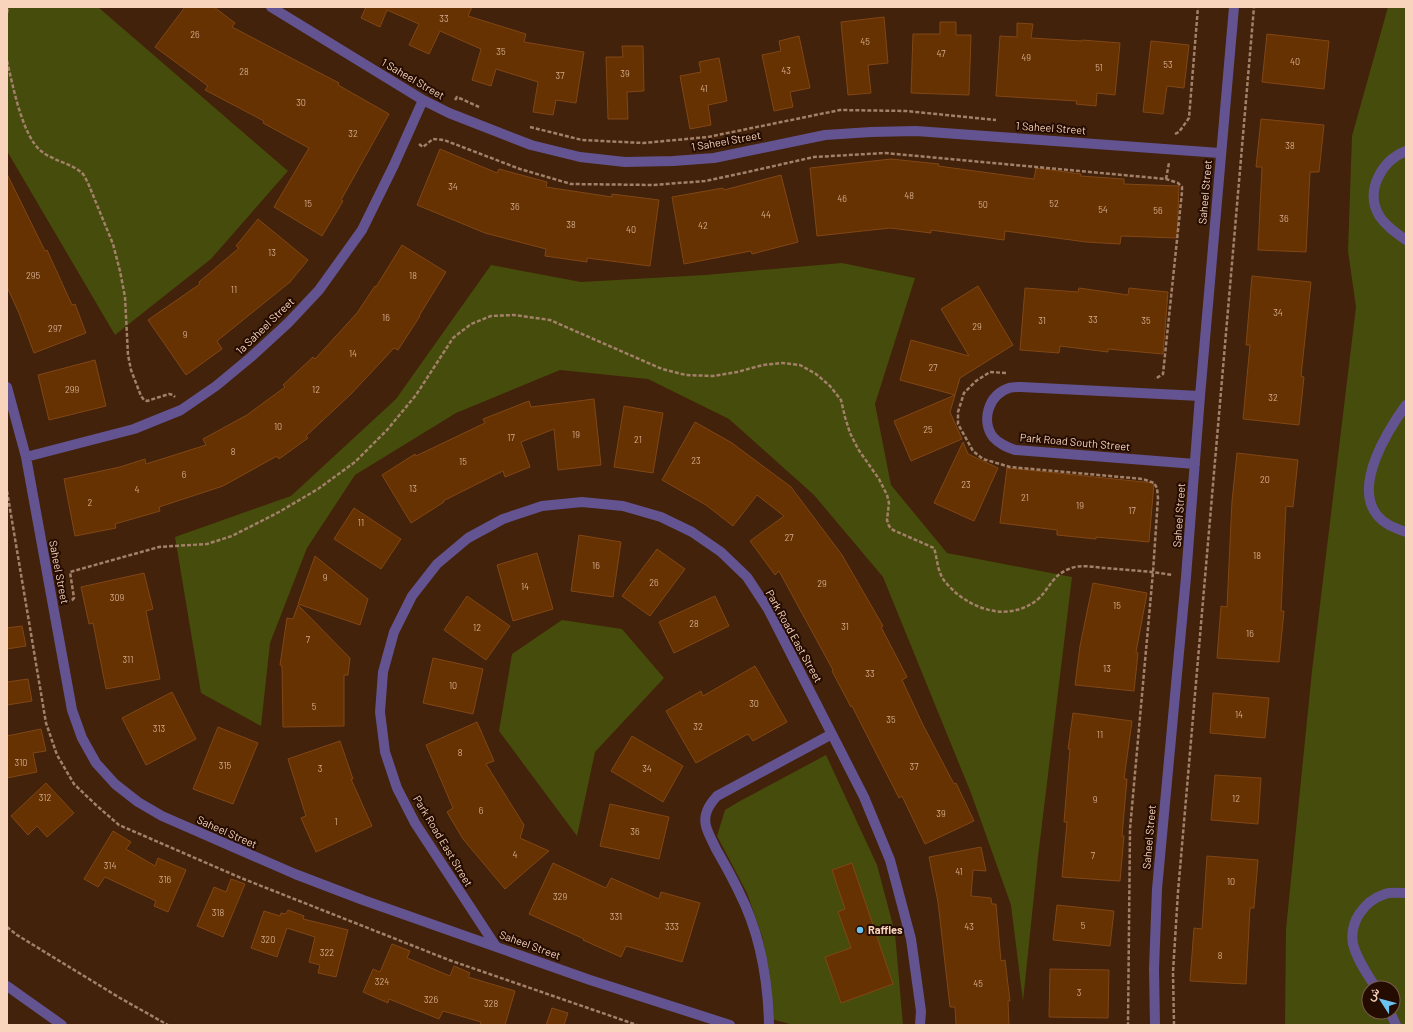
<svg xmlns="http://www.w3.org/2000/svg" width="1413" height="1032" font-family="Barlow,Vazirmatn,sans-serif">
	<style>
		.green { fill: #464c0b; fill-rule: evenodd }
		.building { fill: #663202; stroke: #814616 }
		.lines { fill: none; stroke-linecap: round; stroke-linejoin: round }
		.path { stroke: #a28069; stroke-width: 2.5; stroke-dasharray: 4 2; stroke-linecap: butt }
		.minor { stroke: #635390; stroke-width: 10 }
		.poi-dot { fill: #6cc3f2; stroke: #250c00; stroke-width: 1.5 }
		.labels { text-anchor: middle; stroke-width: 4; stroke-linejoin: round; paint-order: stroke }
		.number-label { font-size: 9px; fill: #d4ac8e }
		.street-label { font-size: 11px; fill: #f8d4bd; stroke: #250c00 }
		.poi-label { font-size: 11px; font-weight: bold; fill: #f8d4bd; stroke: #250c00; text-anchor: start }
	</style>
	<rect width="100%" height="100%" fill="#42220a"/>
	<path class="green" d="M7,7H98L288,171L211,259L115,335L7,151Z
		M1388,7H1406V1025H1285L1286,929L1312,671L1356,307L1348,251L1352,136ZM1369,988H1393V1012H1369Z
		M842,263L915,278L875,404L891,485L947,553L1072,577L1038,857L1023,1001L1011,905L971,793L883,577L814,495L729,419L648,379L560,370L456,413L355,475L307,548L270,643L261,726L201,693L175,537L291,496L396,399L491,265L581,282L705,275Z
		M562,620L622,629L664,678L595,752L577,836L499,731L512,654Z
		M826,755L877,865L895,933L903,1025H793L772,1019L770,976L762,936L747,893L717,836L725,810L740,801Z"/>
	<path class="building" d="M185,7H214L235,23L232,27L339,83L338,85L389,114L341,200L343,201L322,236L274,207L309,148L263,123L264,121L205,90L208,86L155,47Z
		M366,7H472L468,16L526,34L524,42L584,52L576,103L556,100L553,115L533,112L538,82L496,69L491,86L472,80L481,49L440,31L429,54L409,45L419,24L387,10L380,27L361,18Z
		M884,17L888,63L868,65L871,93L848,95L841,22Z
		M940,22H956V35H971L969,95L911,93L913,34H940Z
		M1017,23L1033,24L1031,38L1082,41V40L1120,43L1115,95L1097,93L1096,106L1076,104L1077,101L996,96L1000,36L1017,37Z
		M1267,34L1329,41L1324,89L1262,82Z
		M799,36L810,88L790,92L793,107L774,111L762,55L781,51L779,41Z
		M1151,41L1189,45L1184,88L1167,86L1163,114L1143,112Z
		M622,46H643L644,91L627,92L628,119H608L606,57H623Z
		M719,58L727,101L708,105L711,125L690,129L680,76L701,72L699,62Z
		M1261,119L1324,125L1319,172H1310L1306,252L1258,250L1262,167H1256Z
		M440,149L497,173L499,169L547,182L546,187L612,197V194L659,200L650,266L587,258V262L545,256L546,249L485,233L417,205Z
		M891,159L939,164L938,166L1034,179L1036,168L1081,174L1080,176L1124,179V184L1179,186L1177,238L1121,236L1120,244L1086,242L1005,231L1004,240L931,230V233L890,228L817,236L810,168Z
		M7,174L45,251L47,250L72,305L75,304L86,333L34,353L19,313L7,287Z
		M781,175L798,242L752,254L751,251L684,264L672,197L723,188L724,190Z
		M258,219L308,260L290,282L217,341L222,349L186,375L148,320L200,284L199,282L239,248L236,246Z
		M402,245L446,272L419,316H420L398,350L394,348L351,394L306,436L308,438L279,459L277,456L223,486L159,507L160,511L115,524L116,528L75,536L64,479L120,467L145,459L146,464L206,445L203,439L247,415L285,387L283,385L313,357L315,359L357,313L375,286L376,287Z
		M1252,276L1311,282L1301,376L1304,377L1299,425L1243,419L1250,345H1246Z
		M978,286L1013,345L960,378L955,395L900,380L911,340L969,356L941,309Z
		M1025,288L1078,292L1079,288L1128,295L1129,288L1168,292L1163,354L1108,349V352L1060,346L1059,353L1020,350Z
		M95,360L106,406L49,420L38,375Z
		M955,395L950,412L962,439L911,461L894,421Z
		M594,399L601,465L558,470L554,429L521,442L530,467L505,477L503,471L443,501L444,502L411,523L382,475L415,454L416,456L485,423L483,419L529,401L531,407Z
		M624,406L663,413L653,473L614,467Z
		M695,422L732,443L791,487L842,555L883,626L881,627L907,677L902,680L923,725L954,784L956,783L974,821L925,844L902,796L899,798L852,706L851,707L832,671L833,670L779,571L775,575L750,541L784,516L757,495L733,526L706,505L662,480Z
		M963,442L968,454L998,468L974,521L934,503Z
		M1237,453L1298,460L1293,507L1286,506L1281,611H1284L1279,662L1217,658L1221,606L1227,607L1232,501Z
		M1007,468L1154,483L1149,542L1096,537V539L1057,535V530L1000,523Z
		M354,508L401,539L381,569L334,539Z
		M579,535L621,542L613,597L571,591Z
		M657,549L685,569L650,616L622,596Z
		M537,553L553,609L513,621L497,565Z
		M315,556L368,599L360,625L298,604Z
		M144,573L153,609L146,611L160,679L106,689L93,623L89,624L81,587Z
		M1093,583L1147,593L1136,652L1138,653L1134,691L1075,685L1080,646Z
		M467,596L510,626L486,660L444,630Z
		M715,596L729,626L674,653L659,622Z
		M298,605L350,658L348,675H344V726L283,727L282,666L280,665L287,618L293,619Z
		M22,626L26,646L7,649V628Z
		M433,658L483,669L473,714L423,703Z
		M755,666L787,722L753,741L748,734L696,763L666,711L701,691L703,696Z
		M28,679L32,701L7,705V682Z
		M172,692L196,739L146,765L122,718Z
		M1213,693L1269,698L1265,738L1210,733Z
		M1073,713L1132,721L1124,779H1127L1122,836H1124L1120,881L1062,877L1067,822H1064L1070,749H1068Z
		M477,722L494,761L486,764L524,825L520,838L549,851L505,889L463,839L447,812L453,808L426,745Z
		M218,727L258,743L233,804L193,789Z
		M41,729L46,751L33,753L37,772L7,778V736Z
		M632,736L683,766L663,802L611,771Z
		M340,741L353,779H351L372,826L316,852L301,818L306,816L288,759Z
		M1215,775L1261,778L1258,824L1211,820Z
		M46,783L74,813L47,837L37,826L28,835L11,816Z
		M610,804L669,817L659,859L600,846Z
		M113,831L131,842L126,849L155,866L158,858L186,870L168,912L154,906L156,901L105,877L98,887L84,879Z
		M981,847L986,871L973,870L971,896L991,898L992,904H996L1001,961L1005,960L1010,1001H1008L1009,1025H956L955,1007H950L938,902L929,857Z
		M1207,856L1258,860L1254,908H1250L1246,984L1190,981L1194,928L1202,929Z
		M553,863L606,888L611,878L659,899L661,892L700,903L682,962L626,946L621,957L583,940L584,939L529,914Z
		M852,863L893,984L841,1003L825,957L851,948L838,912L845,909L832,870Z
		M231,879L245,884L223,937L197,926L214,887L226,892Z
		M1057,905L1114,911L1110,946L1053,940Z
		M288,910L304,916L303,919L348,930L336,977L318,973L320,965L309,962L315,937L287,928L277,957L251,948L264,911L280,916L281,913L286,914Z
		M392,944L410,951L407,958L450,976L454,966L470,973L468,977L515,991L505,1025H480L481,1022L443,1011L439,1019L389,999L388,1003L363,992L373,969L380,972Z
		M1050,969L1109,970L1108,1018L1049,1017Z
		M552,1008L568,1013L564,1025H546Z"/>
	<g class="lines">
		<path class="path" d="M7,13L8,7
			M7,61C13,86 22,135 41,151C53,161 71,163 82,173C85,176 86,180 88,183L113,244L120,271L125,297L128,355L131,370L141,396L144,400L147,401L169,394L173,395L175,397
			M455,100L457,97L479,107
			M530,127L582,140L643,143L708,137L840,110L906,111L996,120
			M1175,134L1179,132L1189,118L1198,7
			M419,144L423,147L433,139L444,140L520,169L571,184L653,185L705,181L743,173L814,157L885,153L1166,179L1178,183L1182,187V192L1163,374L1155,379
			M1166,179L1169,163
			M1006,373L990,372L976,381L964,393L958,412V424L973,451L983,459L1010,467L1143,479L1154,483L1157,488L1158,498L1153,572L1130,829L1128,1025
			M7,491L46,723L57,755L74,784L96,805L119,825L241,878L449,960L637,1025
			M66,602L72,600L74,598L70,572L159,547L207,544L232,536L279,512L318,489L355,462L387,430L416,395L453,338L471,324L491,316L514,315L550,320L662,369L686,375L713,376L737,372L763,365L782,363L800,365L816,374L830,386L841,400L845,417L850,433L858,449L879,479L887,495L889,503L887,520L889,526L893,530L934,548C937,557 937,568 942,577C945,583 951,588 956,593C979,612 1011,620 1037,600C1049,590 1052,575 1069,569C1079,564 1094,567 1105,568C1127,570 1150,571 1172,575
			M7,927L17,935L120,998L168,1025
			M1174,1025L1173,972L1178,892L1254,7"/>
		<path class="minor" d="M271,7L423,100L449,113L531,145L580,157L625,162L673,161L714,158L825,135L871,132L916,131L1220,153
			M1406,151C1381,161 1364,192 1380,217C1387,227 1396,233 1406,240
			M7,387L26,457L72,710L82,738L96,763L115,784L138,802L162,816L295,874L363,900L590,980L730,1025
			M1406,405C1388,430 1353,485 1377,515C1385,525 1395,528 1406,532
			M26,457L134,429L181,410L216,386L251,357L288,323L319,290L362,230L394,165L423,100
			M1195,464L1015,450C1007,447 999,444 993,437C981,421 988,395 1009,388C1012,387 1017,387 1021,387L1200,396
			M495,945L415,823L397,788L385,752L380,712L383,672L394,632L412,596L437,564L468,538L503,519L542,506L582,502L623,506L661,517L692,532L721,552L747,577L768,609L864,797L890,860L911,939L921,1011L920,1025
			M7,986L62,1025
			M1376,988C1368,975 1357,960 1353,944C1349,922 1364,901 1385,894C1391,892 1399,893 1406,893
			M1390,1012L1396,1025
			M769,1025C768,980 760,933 739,892C732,877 724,863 716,849C713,842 708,834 706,826C703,814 709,805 717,796L832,734
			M1155,1025L1154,969L1157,889L1186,577L1200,396L1234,7"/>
	</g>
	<circle class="poi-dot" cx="860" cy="930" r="4"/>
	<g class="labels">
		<g class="number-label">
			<text x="444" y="22">33</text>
			<text x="195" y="38">26</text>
			<text x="865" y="45">45</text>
			<text x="501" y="55">35</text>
			<text x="941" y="57">47</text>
			<text x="1026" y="61">49</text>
			<text x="1295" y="65">40</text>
			<text x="1168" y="68">53</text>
			<text x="1099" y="71">51</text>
			<text x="786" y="74">43</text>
			<text x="244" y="75">28</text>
			<text x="625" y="77">39</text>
			<text x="560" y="79">37</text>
			<text x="704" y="92">41</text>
			<text x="301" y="106">30</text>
			<text x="353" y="137">32</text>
			<text x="1290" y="149">38</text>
			<text x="453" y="190">34</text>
			<text x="909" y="199">48</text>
			<text x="842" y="202">46</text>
			<text x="308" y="207">15</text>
			<text x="1054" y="207">52</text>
			<text x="983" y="208">50</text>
			<text x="515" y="210">36</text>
			<text x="1103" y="213">54</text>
			<text x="1158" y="214">56</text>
			<text x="766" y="218">44</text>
			<text x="1284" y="222">36</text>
			<text x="571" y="228">38</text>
			<text x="703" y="229">42</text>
			<text x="631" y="233">40</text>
			<text x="272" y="256">13</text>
			<text x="33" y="279">295</text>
			<text x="413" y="279">18</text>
			<text x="234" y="293">11</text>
			<text x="1278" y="316">34</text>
			<text x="386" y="321">16</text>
			<text x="1093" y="323">33</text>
			<text x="1042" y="324">31</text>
			<text x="1146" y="324">35</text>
			<text x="977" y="330">29</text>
			<text x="55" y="332">297</text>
			<text x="185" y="338">9</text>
			<text x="353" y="357">14</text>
			<text x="933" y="371">27</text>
			<text x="72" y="393">299</text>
			<text x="316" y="393">12</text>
			<text x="1273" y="401">32</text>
			<text x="278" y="430">10</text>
			<text x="928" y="433">25</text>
			<text x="576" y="438">19</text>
			<text x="511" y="441">17</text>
			<text x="638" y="443">21</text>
			<text x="233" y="455">8</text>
			<text x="696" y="464">23</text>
			<text x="463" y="465">15</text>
			<text x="184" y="478">6</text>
			<text x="1265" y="483">20</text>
			<text x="966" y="488">23</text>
			<text x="413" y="492">13</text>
			<text x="137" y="493">4</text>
			<text x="1025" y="501">21</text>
			<text x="90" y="506">2</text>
			<text x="1080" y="509">19</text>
			<text x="1132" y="514">17</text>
			<text x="361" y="526">11</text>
			<text x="789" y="541">27</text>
			<text x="1257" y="559">18</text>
			<text x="596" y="569">16</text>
			<text x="325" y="581">9</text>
			<text x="654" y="586">26</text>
			<text x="822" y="587">29</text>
			<text x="525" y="590">14</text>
			<text x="117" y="601">309</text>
			<text x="1117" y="609">15</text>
			<text x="694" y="627">28</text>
			<text x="845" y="630">31</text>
			<text x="477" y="631">12</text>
			<text x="1250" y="637">16</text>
			<text x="308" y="643">7</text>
			<text x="128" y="663">311</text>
			<text x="1107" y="672">13</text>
			<text x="870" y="677">33</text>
			<text x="453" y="689">10</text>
			<text x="754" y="707">30</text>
			<text x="314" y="710">5</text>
			<text x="1239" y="718">14</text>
			<text x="891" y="723">35</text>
			<text x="698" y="730">32</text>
			<text x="159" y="732">313</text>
			<text x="1100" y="738">11</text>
			<text x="460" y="756">8</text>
			<text x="21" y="766">310</text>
			<text x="225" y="769">315</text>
			<text x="914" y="770">37</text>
			<text x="320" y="772">3</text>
			<text x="647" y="772">34</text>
			<text x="45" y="801">312</text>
			<text x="1236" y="802">12</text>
			<text x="1095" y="803">9</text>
			<text x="481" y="814">6</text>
			<text x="941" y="817">39</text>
			<text x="336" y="825">1</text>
			<text x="635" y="835">36</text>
			<text x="515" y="858">4</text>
			<text x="1093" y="859">7</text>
			<text x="110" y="869">314</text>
			<text x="959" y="875">41</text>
			<text x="165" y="883">316</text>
			<text x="1231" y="885">10</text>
			<text x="560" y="900">329</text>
			<text x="218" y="916">318</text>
			<text x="616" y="920">331</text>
			<text x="1083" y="929">5</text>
			<text x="672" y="930">333</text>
			<text x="969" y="930">43</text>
			<text x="268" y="943">320</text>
			<text x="327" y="956">322</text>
			<text x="1220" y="959">8</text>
			<text x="382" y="985">324</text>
			<text x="978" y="987">45</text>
			<text x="1079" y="996">3</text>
			<text x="431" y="1003">326</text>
			<text x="491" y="1007">328</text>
		</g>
		<g class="street-label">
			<text transform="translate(413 79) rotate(30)" y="4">1 Saheel Street</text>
			<text transform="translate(1051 128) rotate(4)" y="4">1 Saheel Street</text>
			<text transform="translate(726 141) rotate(-10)" y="4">1 Saheel Street</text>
			<text transform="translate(1205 192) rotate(-85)" y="4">Saheel Street</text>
			<text transform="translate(265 326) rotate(-44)" y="4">1a Saheel Street</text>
			<text transform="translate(1075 442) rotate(5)" y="4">Park Road South Street</text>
			<text transform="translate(1179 515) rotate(-86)" y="4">Saheel Street</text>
			<text transform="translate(59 572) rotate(79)" y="4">Saheel Street</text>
			<text transform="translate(794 636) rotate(61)" y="4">Park Road East Street</text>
			<text transform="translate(227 832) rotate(24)" y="4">Saheel Street</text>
			<text transform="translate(1149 837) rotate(-85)" y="4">Saheel Street</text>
			<text transform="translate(443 841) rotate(59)" y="4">Park Road East Street</text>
			<text transform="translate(530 945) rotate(20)" y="4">Saheel Street</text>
		</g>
		<g class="poi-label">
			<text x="868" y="934">Raffles</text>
		</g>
	</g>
	<rect width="1413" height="1032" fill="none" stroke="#f8d4bd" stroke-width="16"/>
	<g transform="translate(1381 1000) rotate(306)"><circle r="19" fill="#250c00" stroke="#795c4c"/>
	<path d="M0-3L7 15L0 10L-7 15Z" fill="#6cc3f2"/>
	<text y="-6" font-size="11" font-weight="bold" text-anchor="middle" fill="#f8d4bd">ش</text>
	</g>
</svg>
